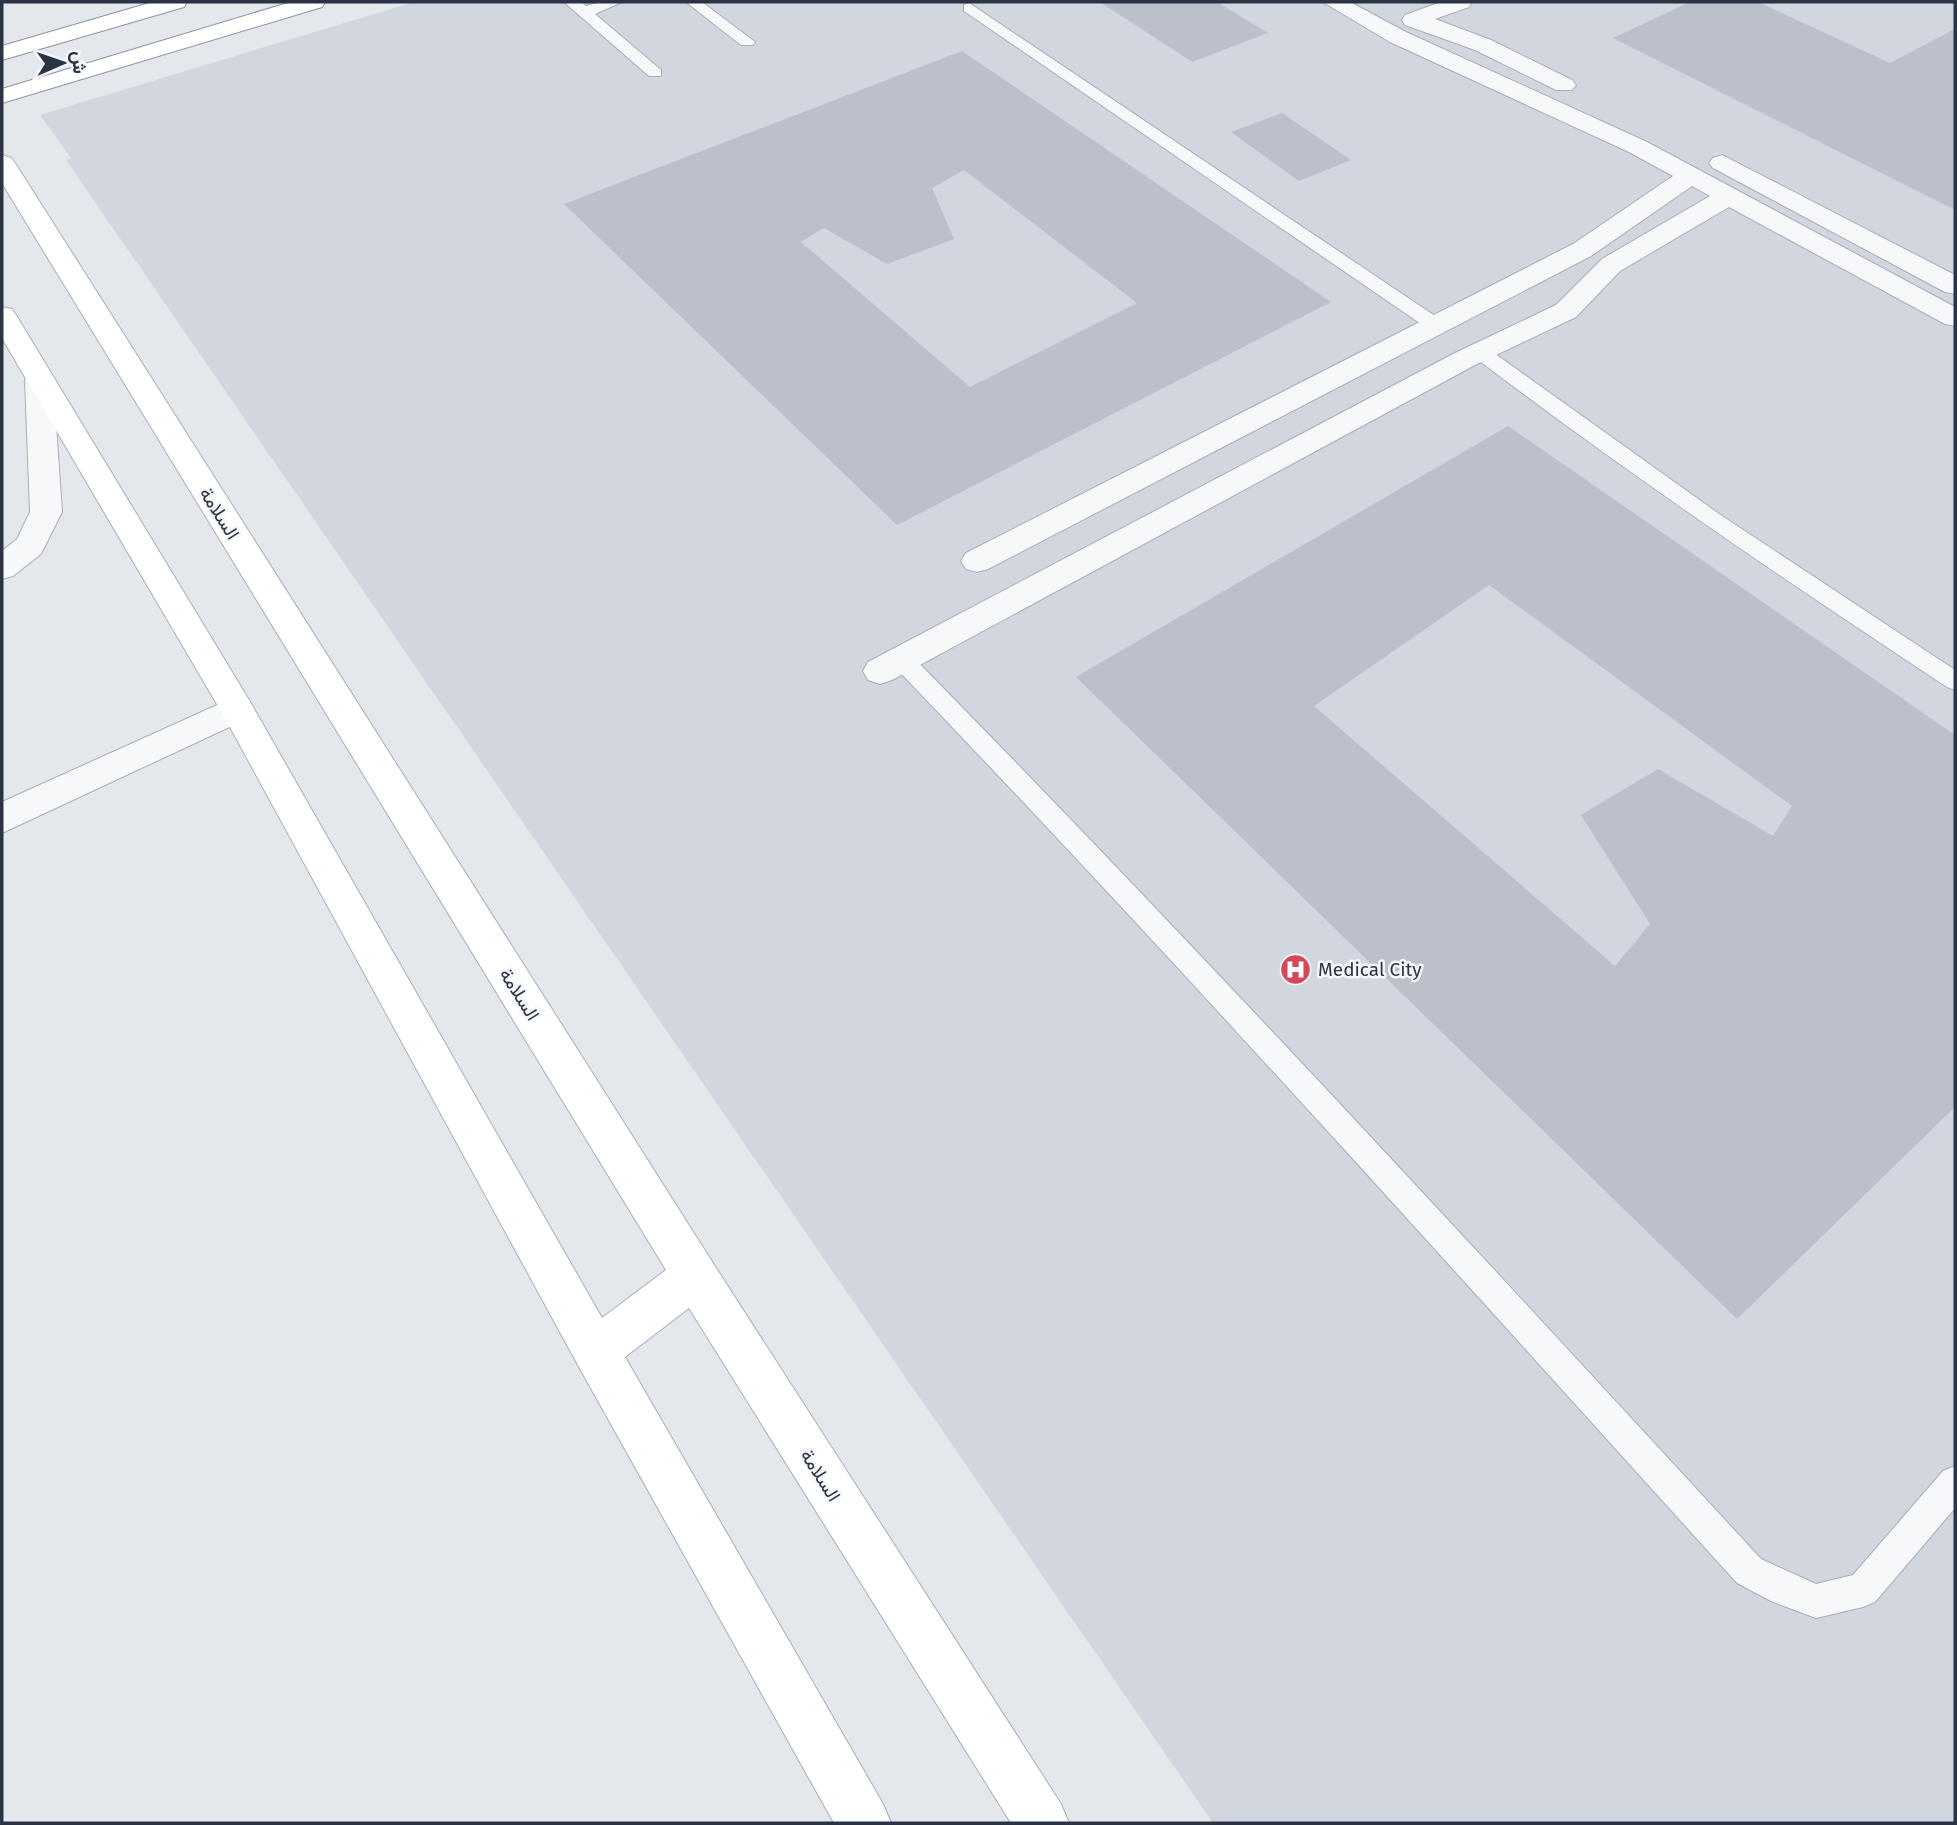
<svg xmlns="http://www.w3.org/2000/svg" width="1957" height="1825" font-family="'Fira Sans',Vazirmatn,sans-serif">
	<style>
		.built { fill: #d2d6de }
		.building { fill: #bbc0ca; fill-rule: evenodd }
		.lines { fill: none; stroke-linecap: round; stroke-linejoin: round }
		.lane-casing { stroke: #a9aeb7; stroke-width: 2 }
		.street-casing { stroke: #a9aeb7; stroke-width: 2 }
		.secondary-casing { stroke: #a9aeb7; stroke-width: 2 }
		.highway-casing { stroke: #8b94a3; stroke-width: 2 }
		.lane { fill: #f7f8fa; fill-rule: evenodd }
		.street { fill: #f7f8fa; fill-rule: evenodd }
		.secondary { fill: #fff; fill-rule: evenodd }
		.highway { fill: #fff; fill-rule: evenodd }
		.labels { text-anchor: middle; stroke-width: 5; stroke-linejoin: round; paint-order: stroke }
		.street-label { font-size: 19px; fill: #2b3445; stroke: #f4f6f9 }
		.poi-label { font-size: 19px; fill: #2b3445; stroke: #f4f6f9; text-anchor: start }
	</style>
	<rect width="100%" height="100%" fill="#e4e7ec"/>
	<path class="built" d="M414,2H1955V1823H1213L66,160L71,158L40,115Z"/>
	<path class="building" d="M1100,2H1217L1268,33L1192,62Z
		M1690,2H1758L1890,63L1955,29V210L1613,38Z
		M962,51L1331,302L897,525L564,204ZM964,170L1137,303L970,387L801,242L824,228L887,264L954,239L932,188Z
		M1282,113L1351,160L1299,181L1231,132Z
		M1508,426L1955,735V1107L1737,1319L1076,677ZM1489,585L1792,806L1773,836L1658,769L1581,815L1650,924L1615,966L1314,706Z"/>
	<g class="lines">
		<defs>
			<path id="lane" d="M564,2H581L586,6L600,2H622L595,14L661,70V76H649Z
				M686,2H702L755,42L753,45H741Z
				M969,3L1441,320L1444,324L1441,328H1427L964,11V5Z
				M1480,346L1487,348L1722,516L1955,670V690L1947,687C1786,581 1627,473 1473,356L1470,352L1473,348Z
				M901,650L909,653C1200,949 1480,1254 1761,1559L1816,1584L1853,1575L1943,1471L1955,1466V1508L1875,1602L1863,1607L1816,1618L1771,1601L1737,1583C1458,1275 1181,965 893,665L889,659L893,653Z"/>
			<path id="street" d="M1323,2H1350L1406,32L1647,142L1955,307V326L1945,324L1729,207L1620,271L1576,317L1475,365L892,680L880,684L868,680L863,671L868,662L1455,353L1556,305L1602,259L1710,196L1692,186L1591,256L988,569L977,572L966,569L961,561L966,553L1573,244L1673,176L1629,152L1390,42Z
				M1441,2H1472L1469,7L1435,19L1491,40L1572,80L1576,85L1572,90H1556L1475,50L1405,25L1402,20L1405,15Z
				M1722,155L1955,275V294L1945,292L1713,168L1709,163L1713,158Z
				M39,371L49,373L53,380L62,512L41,554L13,576L2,579V551L17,539L30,512L25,380L29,373Z
				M237,696L249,700L254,709L249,718L2,833V802Z"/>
			<path id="secondary" d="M2,155L11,158L15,163L711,1260L1061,1804L1069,1823H1011L689,1308L625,1357L883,1804L891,1823H834L579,1367L225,718L2,338V307L12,309L16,315L249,700L602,1318L666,1270L2,183Z"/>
			<path id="highway" d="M153,2H187L184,7L2,60V46Z
				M291,2H325L322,7L2,103V89Z"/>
		</defs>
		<use href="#lane" class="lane-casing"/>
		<use href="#street" class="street-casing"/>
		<use href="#secondary" class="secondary-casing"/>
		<use href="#highway" class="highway-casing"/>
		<use href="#lane" class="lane"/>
		<use href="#street" class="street"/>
		<use href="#secondary" class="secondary"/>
		<use href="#highway" class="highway"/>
	</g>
	<defs>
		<symbol id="hospital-disc" viewBox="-11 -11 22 22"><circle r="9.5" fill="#d1495b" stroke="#f4f6f9"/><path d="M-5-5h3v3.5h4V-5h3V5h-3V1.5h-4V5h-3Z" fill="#fff"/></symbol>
	</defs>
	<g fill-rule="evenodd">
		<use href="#hospital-disc" x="1278" y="952" width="35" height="35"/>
	</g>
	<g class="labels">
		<g class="street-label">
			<text transform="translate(220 513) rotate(58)" y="7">السلامة</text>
			<text transform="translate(520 994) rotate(58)" y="7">السلامة</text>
			<text transform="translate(821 1475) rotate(58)" y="7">السلامة</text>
		</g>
		<g class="poi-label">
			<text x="1318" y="976">Medical City</text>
		</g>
	</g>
	<rect width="1957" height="1825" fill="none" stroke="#2b3445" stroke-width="7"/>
	<g transform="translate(63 63) rotate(88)" stroke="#f4f6f9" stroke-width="5" paint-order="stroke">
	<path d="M0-5L12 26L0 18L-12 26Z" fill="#2b3445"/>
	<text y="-10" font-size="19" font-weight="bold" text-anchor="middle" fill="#2b3445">ش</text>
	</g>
</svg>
